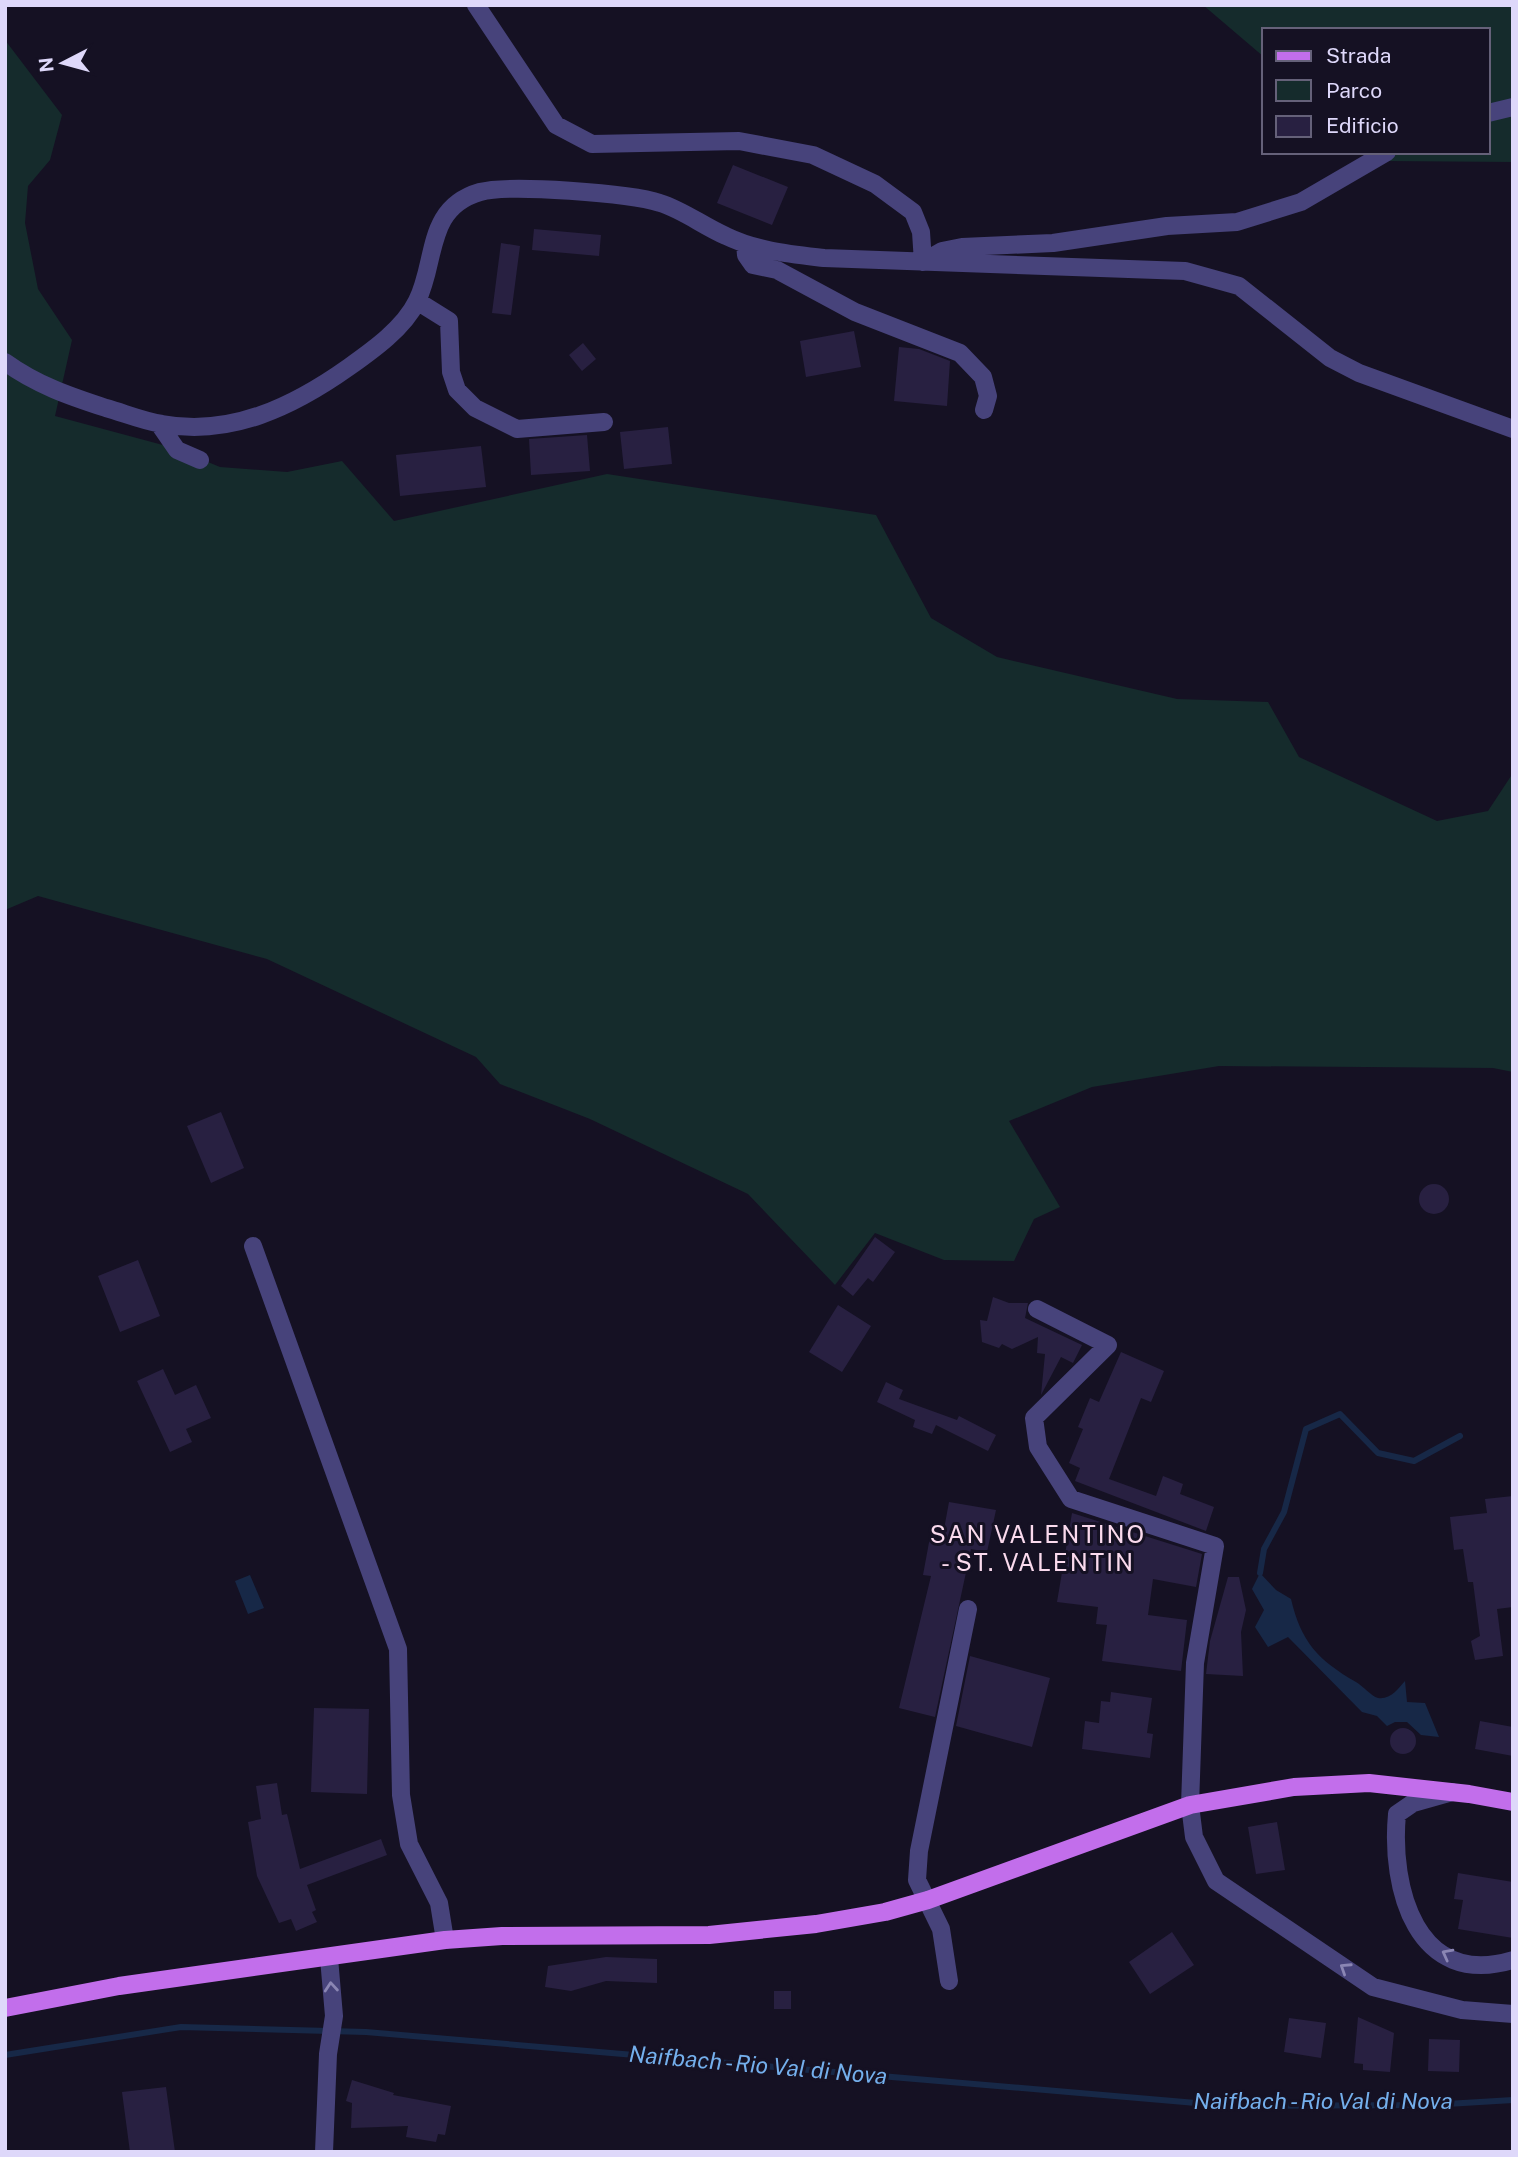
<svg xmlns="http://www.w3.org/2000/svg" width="1518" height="2157" font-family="'Public Sans',sans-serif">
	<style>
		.green { fill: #152b2c }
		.water { fill: #172847 }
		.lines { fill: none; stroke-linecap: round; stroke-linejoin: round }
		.stream { stroke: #172847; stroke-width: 6 }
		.building { fill: #282041 }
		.minor { stroke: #47437b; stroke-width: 18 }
		.major { stroke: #c26eeb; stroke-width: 18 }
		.oneway { stroke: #8b86b4 }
		.labels { text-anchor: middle; stroke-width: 6; stroke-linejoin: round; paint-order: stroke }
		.water-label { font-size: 23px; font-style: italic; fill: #74afec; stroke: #151123 }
		.quarter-label { font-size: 24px; letter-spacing: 2px; fill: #fadaed; stroke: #151123 }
	</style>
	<rect width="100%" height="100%" fill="#151123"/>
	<path class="green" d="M1203,5H1513V162L1385,161L1375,152H1488V30H1264V57Z
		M5,40L62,115L50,160L28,186L25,223L38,289L72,340L55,416L174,448L220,467L287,472L342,461L394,521L607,474L876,515L931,618L997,657L1177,699L1268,702L1299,757L1437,821L1488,811L1513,773V1072L1493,1068L1219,1066L1092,1087L1009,1121L1060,1207L1034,1219L1014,1261L944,1260L875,1233L835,1285L748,1194L590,1119L500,1084L476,1057L267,959L38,896L5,910Z"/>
	<path class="water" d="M1260,1573L1276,1590L1291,1599C1301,1642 1318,1660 1356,1682C1363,1686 1371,1696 1378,1698C1390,1700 1398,1689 1405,1681L1407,1702L1425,1703L1439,1737L1421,1735L1407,1722H1395L1387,1726L1377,1716L1362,1712L1288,1637L1268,1647L1255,1627L1264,1610L1252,1589Z
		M250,1575L264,1608L248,1614L235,1581Z"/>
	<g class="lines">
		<path class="stream" d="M1260,1573L1264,1549L1284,1512L1306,1429L1340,1414L1378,1453L1414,1461L1460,1436
			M5,2055L181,2027L366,2032L1231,2106L1430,2105L1513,2100"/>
	</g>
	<path class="building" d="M733,165L788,187L772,225L717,203Z
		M534,229L601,235L599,256L532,250Z
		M501,243L520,246L511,315L492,313Z
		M854,331L861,367L806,377L800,341Z
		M583,343L596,359L582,371L569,355Z
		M899,347L919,349L950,361L947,406L894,401Z
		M668,427L672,464L624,469L620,432Z
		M587,435L590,471L531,475L529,439Z
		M481,446L486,487L400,496L396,455Z
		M221,1112L244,1168L211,1183L187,1126Z
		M1419 1199a15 15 0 1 1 30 0a15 15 0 1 1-30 0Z
		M875,1237L895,1252L873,1282L868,1278L853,1296L841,1286Z
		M138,1260L160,1316L120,1332L98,1276Z
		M993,1297L1009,1303H1028L1025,1318L1082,1345L1073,1363L1061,1357L1041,1395L1045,1354L1037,1353L1038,1337L1012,1349L1002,1344L999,1348L982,1342L980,1320L987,1321Z
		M838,1305L871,1326L842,1372L809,1352Z
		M1121,1352L1164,1371L1151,1402L1141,1398L1109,1479L1156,1496L1163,1476L1183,1484L1180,1494L1214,1507L1206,1531L1075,1481L1080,1468L1069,1463L1083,1429L1078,1427L1090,1398L1099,1402Z
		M163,1369L175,1395L196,1385L211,1418L186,1429L192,1442L170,1452L137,1381Z
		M886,1382L903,1390L899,1399L957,1420L959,1416L996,1435L988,1451L936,1425L932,1434L913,1427L915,1420L877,1402Z
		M1513,1496V1607L1497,1609L1503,1656L1475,1660L1471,1641L1480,1636L1473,1582H1468L1463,1549L1454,1550L1450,1517L1487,1513L1485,1499Z
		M949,1502L996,1510L987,1552L971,1549L935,1717L899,1708L931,1576L923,1575L930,1537L942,1540Z
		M1072,1513L1202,1554L1196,1587L1153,1579L1148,1615L1187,1620L1181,1671L1102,1661L1107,1625L1096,1624L1098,1607L1057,1602Z
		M1228,1577H1239L1246,1610L1241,1632L1243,1676L1206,1674L1210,1641Z
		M970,1656L1050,1678L1032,1747L956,1726Z
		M1111,1692L1152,1698L1147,1733L1153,1734L1150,1758L1082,1749L1085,1721L1099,1723L1101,1701L1110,1702Z
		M314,1708L369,1709L367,1794L311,1792Z
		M1480,1721L1513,1727V1756L1475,1749Z
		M1390 1741a13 13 0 1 1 26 0a13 13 0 1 1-26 0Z
		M277,1783L282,1815L287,1814L300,1869L381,1839L387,1855L307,1885L316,1910L312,1912L317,1922L296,1931L291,1919L279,1923L257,1876L248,1822L261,1819L256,1786Z
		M1277,1822L1285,1870L1256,1874L1248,1827Z
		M1458,1873L1513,1882V1938L1458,1929L1463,1900L1454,1899Z
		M1172,1932L1194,1965L1150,1994L1129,1962Z
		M606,1957L657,1959V1983L606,1981L571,1991L545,1987L548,1966Z
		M774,1991H791V2009H774Z
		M1358,2017L1394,2033L1390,2072L1363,2070V2064L1354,2063Z
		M1289,2018L1326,2023L1321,2058L1284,2052Z
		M1429,2039L1460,2040L1459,2072L1428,2071Z
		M352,2080L394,2093L393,2095L451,2106L445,2135L438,2134L436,2142L406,2137L408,2126L351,2128L352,2103L346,2101Z
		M166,2087L175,2152H130L122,2092Z"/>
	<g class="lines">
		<path class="minor" d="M476,5L556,125L592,144L739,141L813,155L875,184L913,212L921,232L923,262
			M1488,113L1513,107
			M745,244L746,255L753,265L777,270L855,312L960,353L983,377L988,396L984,410
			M923,262L942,251L962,247L1053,243L1167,226L1237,222L1301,202L1387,152
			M417,301L449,321L451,372L457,390L475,408L517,429L604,422
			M5,362C37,385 69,396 106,408C124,413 143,421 162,424C231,437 294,406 349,367C373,350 404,328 417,301C437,261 425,208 480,192C509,184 630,193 660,203C683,210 703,226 726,236C757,251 790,254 824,258L1185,271L1239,286L1330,358L1359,373L1513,429
			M159,424L177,450L200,460
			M253,1246L398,1649L401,1795L409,1844L439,1903L445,1940
			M1037,1309L1108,1345L1034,1418L1038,1447L1071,1499L1215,1546L1195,1663L1190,1805L1194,1837L1216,1881L1373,1987L1462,2010L1513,2014
			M1452,1792L1413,1803L1397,1814C1390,1888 1416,1989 1513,1960
			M949,1981L941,1929L917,1880L919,1851L968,1609
			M324,2152L328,2054L334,2016L329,1958"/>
		<path class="major" d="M5,2008L119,1986L445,1940L502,1936L709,1935L816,1924L885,1912L928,1900L1190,1805L1294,1787L1369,1783L1469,1794L1513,1802"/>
	</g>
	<defs><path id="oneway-chevron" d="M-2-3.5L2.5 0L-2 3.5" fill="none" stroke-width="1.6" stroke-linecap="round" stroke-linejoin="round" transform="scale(1.75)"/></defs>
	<g class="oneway">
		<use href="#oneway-chevron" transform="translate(1447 1954) rotate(-152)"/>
		<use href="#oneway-chevron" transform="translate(1345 1968) rotate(-147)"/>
		<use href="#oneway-chevron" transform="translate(331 1987) rotate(-95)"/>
	</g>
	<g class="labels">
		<g class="water-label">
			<text transform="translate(758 2065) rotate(5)" y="8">Naifbach - Rio Val di Nova</text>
			<text x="1323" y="2109">Naifbach - Rio Val di Nova</text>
		</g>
		<g class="quarter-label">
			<text x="1038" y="1543">SAN VALENTINO<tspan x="1038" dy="28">- ST. VALENTIN</tspan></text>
		</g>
	</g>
	<rect width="1518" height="2157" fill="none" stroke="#ded8fa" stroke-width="14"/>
	<rect x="1262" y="28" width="228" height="126" fill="#151123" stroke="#656179" stroke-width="2"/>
	<rect x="1276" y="51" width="35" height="10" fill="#c26eeb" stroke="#656179" stroke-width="2"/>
	<text x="1326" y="63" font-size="21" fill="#ded8fa">Strada</text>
	<rect x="1276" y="80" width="35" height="21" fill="#152b2c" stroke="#656179" stroke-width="2"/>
	<text x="1326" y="98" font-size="21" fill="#ded8fa">Parco</text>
	<rect x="1276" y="116" width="35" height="21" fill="#282041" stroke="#656179" stroke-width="2"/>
	<text x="1326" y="133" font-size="21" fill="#ded8fa">Edificio</text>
	<g transform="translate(63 63) rotate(264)" stroke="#151123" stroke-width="5" paint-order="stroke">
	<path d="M0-5L12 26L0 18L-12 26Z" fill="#ded8fa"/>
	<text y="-10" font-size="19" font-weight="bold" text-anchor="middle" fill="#ded8fa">N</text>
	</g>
</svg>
